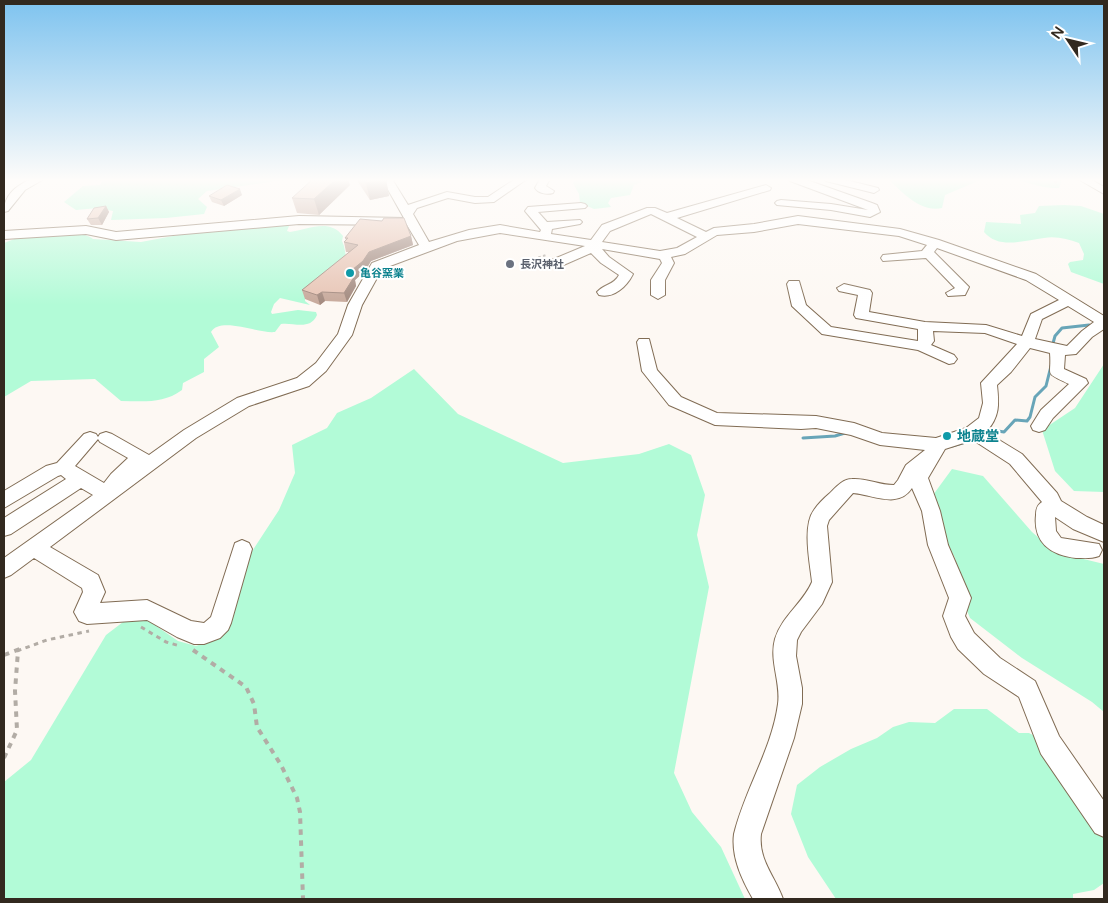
<svg xmlns="http://www.w3.org/2000/svg" width="1108" height="903" font-family="'Varela Round','Noto Sans JP',sans-serif">
	<style>
		.green { fill: #b2fbd7 }
		.lines { fill: none; stroke-linecap: round; stroke-linejoin: round }
		.stream { stroke: #68a5b8; stroke-width: 3 }
		.minor-casing { stroke: #816c54; stroke-width: 2 }
		.path-far2 { stroke: #b2aca5; stroke-width: 2; stroke-dasharray: 2.5 2.5; stroke-linecap: butt }
		.path-far1 { stroke: #b2aca5; stroke-width: 3; stroke-dasharray: 4.5 4.5; stroke-linecap: butt }
		.path { stroke: #b2aca5; stroke-width: 4; stroke-dasharray: 5.5 5.5; stroke-linecap: butt }
		.minor { fill: #fff; fill-rule: evenodd }
		.wall { fill: #c7a99b }
		.shaded-wall { fill: #a2897e }
		.building { fill: #e7c4b4; stroke: #a2897e }
		.worship-dot { fill: #6b7280; stroke: #fff; stroke-width: 2 }
		.culture-dot { fill: #0f9aa8; stroke: #fff; stroke-width: 2 }
		.labels { text-anchor: middle; stroke-width: 4; stroke-linejoin: round; paint-order: stroke }
		.far-worship-label { font-size: 11px; font-weight: bold; fill: #5b616d; stroke: #fff; text-anchor: start }
		.far-culture-label { font-size: 11px; font-weight: bold; fill: #0d838f; stroke: #fff; text-anchor: start }
		.culture-label { font-size: 14px; font-weight: bold; fill: #0d838f; stroke: #fff; text-anchor: start }
	</style>
	<rect width="100%" height="100%" fill="#fdf8f3"/>
	<path class="green" d="M88,179H290L207,191L198,199L207,207L204,214L166,218L111,220L113,211L98,208L76,210L64,202L83,186L100,185L102,181Z
		M576,179H642L641,182L634,185L630,195L611,198L608,203L611,207L594,209L580,203L579,194L573,183Z
		M888,179H983L945,195L942,208C921,213 902,192 888,179Z
		M1010,179H1062L1059,188C1042,189 1026,181 1010,179Z
		M1064,205L1081,206L1104,214V284L1071,272L1068,264L1070,262L1083,260L1084,254L1079,243C1068,239 1056,236 1044,238C1025,240 999,250 984,232L986,222L1021,224L1020,215L1035,213L1039,206Z
		M286,224L289,226L287,231L290,232C308,229 330,218 343,236L342,241L344,246L347,262L305,298V301L310,305L280,298L274,304L271,312L272,314L298,310L316,312L317,315C310,331 293,322 281,324L275,332C258,334 221,316 211,332L219,347L204,359V372L183,383L182,390C163,404 144,401 121,401L95,379L31,381L4,397V243C10,241 16,238 23,236C36,233 85,230 93,239L141,242L189,233Z
		M1104,364V492L1074,491L1055,471L1042,430L1075,408Z
		M414,369L458,414L563,463L639,454L669,444L691,455L705,495L697,535L709,587L674,773L692,812L721,847L745,899H4V782L31,760L106,635L123,622L146,619L178,641L196,646L212,640L225,628L235,610L249,556L279,510L295,473L292,445L327,428L337,413L371,398Z
		M952,469L983,476L1032,532L1055,552L1104,564V712L1092,702L1022,658L970,618L963,601L964,593L955,558L942,532L933,495Z
		M954,709H987L1019,733H1029L1042,740L1100,824L1104,833V883L1094,890L1073,894V899H836L808,857L791,814L797,785L820,767L851,749L877,738L893,727L909,722L935,723Z"/>
	<g class="lines">
		<path class="stream" d="M1052,347L1055,336L1062,328L1089,325
			M985,434L992,430L1004,432L1015,420L1027,421L1030,417L1035,397L1046,386L1051,366
			M803,438L835,436L845,433
			M952,446L976,439"/>
		<defs>
			<path id="minor" d="M31,179H44L25,190L8,211L4,212C4,195 16,186 31,179Z
				M382,179H392L408,205L447,192L475,197H488L515,179H527L494,202L475,203L448,198L417,208L413,214L429,242L469,230L500,225L540,232L541,230L525,211L528,207L581,203L585,204L587,206L585,208L538,212L547,222L580,220L582,222L580,224L552,229L551,234L591,240L602,225L647,208H655L667,213L766,185L771,188L770,190L677,218L706,232L714,228L754,224L798,216L900,229L939,240L1036,274L1104,316V329L1092,337L1076,354L1065,355L1064,369L1086,379L1088,383L1053,418L1045,430L1039,432L1033,430L1031,426L1041,410L1069,384C1043,371 1052,378 1050,353L1030,348L1011,372L997,385C999,404 1000,417 986,432L1022,454L1057,493L1061,501L1087,517L1104,525V542L1073,529L1055,517L1056,531L1061,538L1099,544L1102,550L1099,556C1091,559 1084,558 1076,558C1050,555 1033,542 1036,515C1036,509 1037,505 1042,502L1010,464L973,440L945,449L928,478L940,511L948,545L971,598L965,616L974,633L1000,658L1035,681L1059,736L1104,801V837L1095,833L1041,754L1019,697L984,674L958,649L951,637L943,616L949,598L928,545L922,511L912,488C898,509 874,495 853,493L829,520L827,526L832,582L822,604L801,632L797,640L796,656L802,688V704L794,738L761,834C758,860 775,876 783,899H753C742,880 731,857 734,834C745,789 772,749 778,704C781,682 769,661 775,639C782,616 803,603 812,582C810,563 802,526 814,510C818,504 824,498 830,493C836,487 843,479 852,479C867,478 879,485 894,485L898,480L906,465L925,450L880,445L851,435L816,428L801,429L715,425L669,405L642,371L637,342L639,339H649L657,370L681,397L717,413L816,416L854,423L882,433L936,438L966,428L979,418L983,403L981,383L1017,344L985,333L933,331L934,341L931,345L954,355L957,359L954,363L949,364L918,350L822,334L792,306L787,284L789,281H799L806,305L831,327L918,341V329L856,318L854,315L858,295L839,291L837,288L844,284L870,290L872,293L869,312L925,322L986,325L1022,336L1031,314L1059,300L1026,280L937,248L934,252L969,287L965,295L948,296L946,293L955,288L926,258L883,261L881,258L883,255L922,251L927,245L899,236L798,224L754,232L717,235L685,254L671,257L674,263L665,280V295L658,299L651,295V280L662,263L660,259L602,249L609,257L633,274C627,286 614,299 599,295L597,292C604,284 614,285 619,275L601,263L591,253L559,267H549L548,264L549,261L585,246L500,233L457,241L382,269L362,305L352,335L326,371L309,386L249,406L196,438L50,547L98,575L105,592L100,603L147,600L191,621L204,623L211,617L235,543L242,540L249,543L252,549L231,623L228,630L220,638L204,644H194L177,637L147,620L87,624L79,621L74,612L83,592L82,588L34,558L11,575L4,578V558L93,495L81,488L11,534L4,536V518L66,479L61,475L58,476L4,508V491L46,466L57,463L84,434L90,432L96,434L98,437L100,434L106,432L112,434L149,455L184,430L237,398L297,378L316,363L338,334L348,305L372,263L419,245L407,225L299,224L116,240L86,234L4,239V231L86,226L116,232L299,216L404,218ZM651,214L697,237L677,248L660,251L602,242L610,231ZM1068,306L1094,322L1082,331L1067,346L1035,339L1042,319ZM98,439L100,442L128,458L111,474L104,483L75,466Z
				M540,179H550L546,186L554,191L553,193C547,195 538,193 535,188Z
				M789,179H804L872,203L877,205L880,212L870,217L831,210L777,205L775,203L777,201L781,200L831,204L868,210L790,181Z
				M825,179H842L878,188L879,190L874,193L826,181Z
				M1078,179H1090L1104,187V194Z"/>
		</defs>
		<use href="#minor" class="minor-casing"/>
		<path class="path-far2" d="M1050,179L1057,183
			M524,262L546,255"/>
		<path class="path-far1" d="M141,627L166,642L180,646
			M17,651L47,640L89,631"/>
		<path class="path" d="M193,650L246,687L254,704L257,727L281,765L297,798L300,812L303,899
			M4,655L20,649
			M4,758L17,730L15,691L18,651"/>
		<use href="#minor" class="minor"/>
	</g>
	<path class="wall" d="M358,179H386L389,196L370,200L358,182Z
		M350,185L319,215L297,213L292,198Z
		M242,195L224,206L212,202L209,196Z
		M106,206L109,212L102,225H91L87,219Z
		M411,236L413,245L371,261L365,271L355,280L356,286L347,302L325,301L320,305L305,299L302,290L350,252H346L344,242L346,240L345,238Z"/>
	<path class="shaded-wall" d="M336,179H348L350,185L319,215L314,199Z
		M386,179L389,196L370,200L366,183Z
		M240,189L242,195L224,206L221,200Z
		M106,206L109,212L102,225L98,218Z
		M411,236L413,245L371,261L365,271L355,280L356,286L347,302L344,293L347,274L369,252Z
		M322,292L325,301L320,305L317,295Z"/>
	<path class="building" d="M313,179H336L314,199L292,198Z
		M363,179H385L366,183Z
		M227,185L240,189L221,200L209,196Z
		M106,206L98,218L87,219L94,208Z
		M384,218H404L411,236L369,252L363,261L347,274L354,277L344,293L322,292L317,295L302,290L358,245L344,242L348,238H345L360,219L382,221Z"/>
	<linearGradient id="sky" x2="0" y2="1"><stop stop-color="#7ec3ef"/><stop offset="0.59" stop-color="#fefcfa"/><stop offset="1" stop-color="#fefcfa" stop-opacity="0"/></linearGradient>
	<rect width="1108" height="305" fill="url(#sky)"/>
	<circle class="worship-dot" cx="510" cy="264" r="5"/>
	<g class="culture-dot">
		<circle cx="350" cy="273" r="5"/>
		<circle cx="947" cy="436" r="5"/>
	</g>
	<g class="labels">
		<g class="far-worship-label">
			<text x="520" y="268">長沢神社</text>
		</g>
		<g class="far-culture-label">
			<text x="360" y="277">亀谷窯業</text>
		</g>
		<g class="culture-label">
			<text x="957" y="441">地蔵堂</text>
		</g>
	</g>
	<rect width="1108" height="903" fill="none" stroke="#32291f" stroke-width="10"/>
	<g transform="translate(1068 40) rotate(305)" stroke="#ffffff" stroke-width="4" paint-order="stroke">
	<path d="M0-4L9 19L0 12L-9 19Z" fill="#32291f"/>
	<text y="-8" font-size="14" font-weight="bold" text-anchor="middle" fill="#32291f">N</text>
	</g>
</svg>
